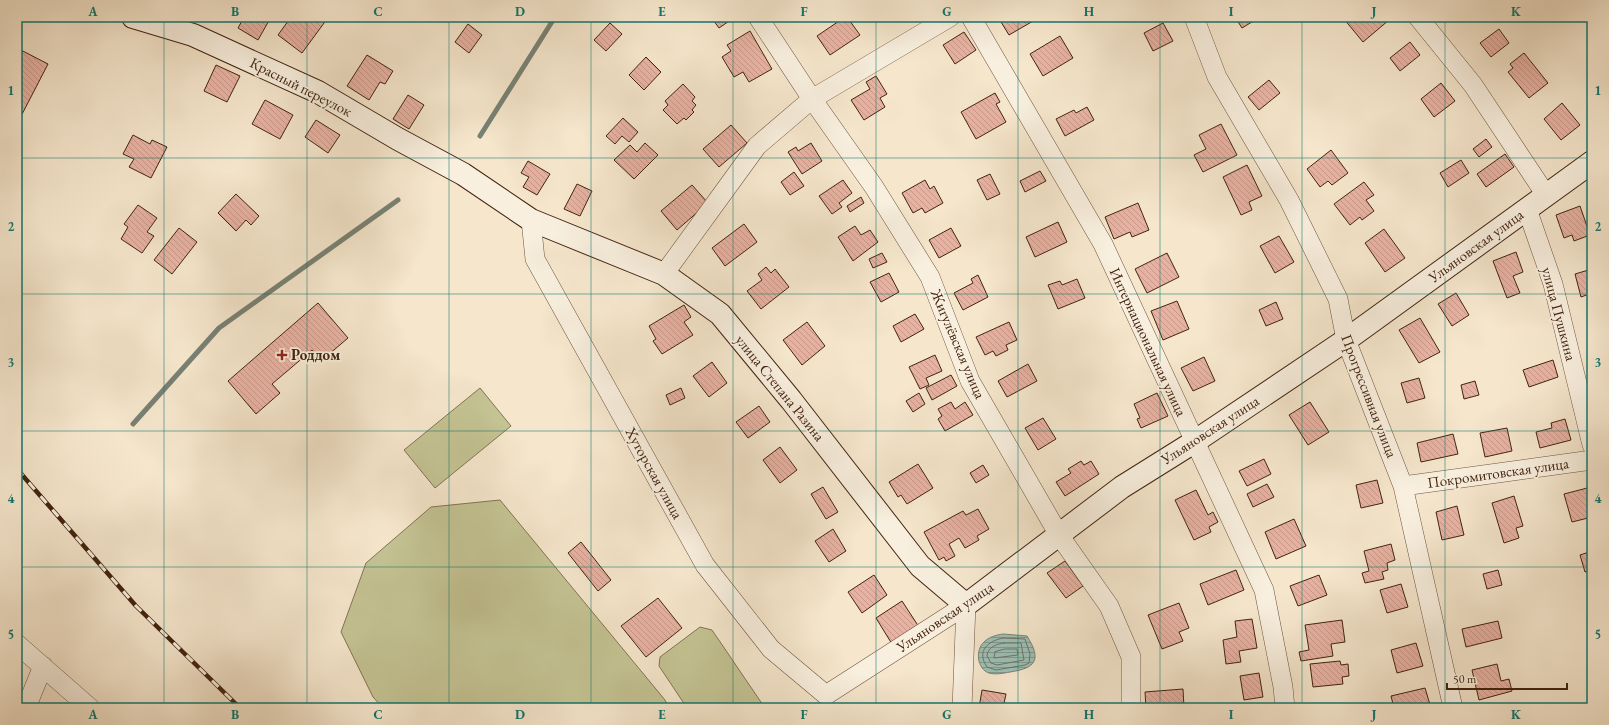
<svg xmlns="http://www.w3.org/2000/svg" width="1609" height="725" font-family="'EB Garamond',serif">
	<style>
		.green { fill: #c4c393; stroke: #847352 }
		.water { fill: url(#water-rules); stroke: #788174 }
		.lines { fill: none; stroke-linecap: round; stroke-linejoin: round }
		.shore { stroke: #707263; stroke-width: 1 }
		.stream { stroke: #788174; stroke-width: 5 }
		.building { fill: url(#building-back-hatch); stroke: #432310 }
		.street-casing { stroke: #70543f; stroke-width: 20 }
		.secondary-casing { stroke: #432310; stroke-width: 24 }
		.street { stroke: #f8efde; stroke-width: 19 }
		.secondary { stroke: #f8efde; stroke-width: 22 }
		.rail-casing { stroke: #432310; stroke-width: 4.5 }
		.rail { stroke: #f8efde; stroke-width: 3; stroke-dasharray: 9; stroke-linecap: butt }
		.grid { fill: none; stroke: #0f766e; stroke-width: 1; stroke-opacity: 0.55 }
		.poi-dot { fill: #8f2418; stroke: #f8efde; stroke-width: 1.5 }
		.labels { text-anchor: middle; stroke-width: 3.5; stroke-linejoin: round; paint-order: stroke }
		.street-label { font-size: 15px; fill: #432310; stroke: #f8efde }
		.poi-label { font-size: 15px; font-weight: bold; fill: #432310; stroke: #f8efde; text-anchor: start }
		.neatline { fill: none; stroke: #0f766e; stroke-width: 1.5 }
		.grid-label { font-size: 13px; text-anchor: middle; font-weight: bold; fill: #0f766e }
	</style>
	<defs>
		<pattern id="water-rules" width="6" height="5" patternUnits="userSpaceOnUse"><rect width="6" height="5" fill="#9cc0b6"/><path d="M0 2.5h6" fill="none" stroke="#819c93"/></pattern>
		<pattern id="building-back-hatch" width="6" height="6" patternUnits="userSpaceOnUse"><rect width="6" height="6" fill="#e8b2a2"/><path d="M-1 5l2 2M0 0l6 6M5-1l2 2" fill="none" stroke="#c8998a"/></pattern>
	</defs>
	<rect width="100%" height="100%" fill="#f5e6cc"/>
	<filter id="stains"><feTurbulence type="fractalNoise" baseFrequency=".005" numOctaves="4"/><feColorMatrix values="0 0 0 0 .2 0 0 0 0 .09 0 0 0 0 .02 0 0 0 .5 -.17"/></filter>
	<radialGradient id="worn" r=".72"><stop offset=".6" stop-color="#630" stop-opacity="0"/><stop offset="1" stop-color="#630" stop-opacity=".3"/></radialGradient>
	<path class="green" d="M480,388L511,426L435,488L404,450Z
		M500,500L665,700L669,708H383L373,697L341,632L366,563L431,507Z
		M700,627L712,630L765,708H687L659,666L660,657Z"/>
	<path class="water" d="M1003,634L1027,636C1042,660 1036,668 1010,672C1004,673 996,675 989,673C977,669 975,650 984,642C989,637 996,635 1003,634Z"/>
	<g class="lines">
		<path class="shore" d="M1003,638L1025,639L1030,654L1029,663L1025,665L996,670L987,667C976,651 988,641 1003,638Z
			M1004,643H1021L1024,660L997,665L991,663L987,656C988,647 996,644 1004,643Z
			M1005,649H1017L1018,655L994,658L995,652Z"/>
		<path class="stream" d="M480,136L555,17
			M133,424L219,328L398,200"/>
	</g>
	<path class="building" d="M244,17H271L258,40L238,28Z
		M291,17L297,19L298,17H324L327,19L302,53L278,35Z
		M711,17H735L719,28Z
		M845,17H847L860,35L830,55L817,36Z
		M998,17H1040L1009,35Z
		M1235,17H1260L1242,28Z
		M1347,17H1386L1389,20L1363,42L1344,19Z
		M610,23L622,34L606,51L594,40Z
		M1163,23L1173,41L1153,51L1144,33Z
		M468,24L482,35L469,53L455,42Z
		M1499,29L1509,43L1491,57L1480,43Z
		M750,31L772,69L749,82L743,72L734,77L722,57L731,51L727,45Z
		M964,32L976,50L955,64L943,45Z
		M1060,36L1073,58L1043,76L1030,54Z
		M1410,42L1420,55L1400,71L1390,58Z
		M17,48L48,64L18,122L17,121Z
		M1524,53L1548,83L1529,98L1508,72L1513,68L1510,64Z
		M367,55L393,71L385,84L380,82L369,100L347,86Z
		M646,57L661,72L644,90L629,75Z
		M216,65L240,76L227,102L204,91Z
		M876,76L887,94L880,98L885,107L864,120L851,100L870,89L866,82Z
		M1269,80L1280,93L1259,110L1248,97Z
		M1441,83L1455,101L1434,117L1421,99Z
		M683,84L695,97L692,101L696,105L692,110L694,112L686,120L684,118L677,124L663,110L668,105L665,101Z
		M995,93L1000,102L996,104L1006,122L976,139L961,112Z
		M408,95L424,105L409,129L393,119Z
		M265,100L293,115L280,139L252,124Z
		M1562,103L1580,125L1561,140L1544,119Z
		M1087,107L1094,120L1065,136L1056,119L1074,110L1076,113Z
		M623,118L638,132L629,142L622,136L615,144L606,136Z
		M316,120L340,135L328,153L305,137Z
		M1221,124L1237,155L1203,172L1194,155L1206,149L1199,135Z
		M731,125L747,143L719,167L703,149Z
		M133,135L150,144L152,140L167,147L151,178L129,167L134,159L123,154Z
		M1486,139L1492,147L1479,157L1473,149Z
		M645,143L658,155L634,179L614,160L630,145L637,152Z
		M811,143L822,161L802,174L788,152L796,147L798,151Z
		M1331,150L1348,173L1332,185L1328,181L1320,187L1307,169Z
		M1505,154L1514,167L1486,187L1477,174Z
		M1461,160L1469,173L1448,187L1440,173Z
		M528,161L550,174L537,195L523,187L529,177L521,173Z
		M1247,165L1262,196L1249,202L1252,210L1241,215L1223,177Z
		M1040,171L1046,181L1025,192L1020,181Z
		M794,172L804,186L790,195L781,182Z
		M990,174L1000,194L987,200L977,180Z
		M843,180L852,193L839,203L842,207L832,214L819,196Z
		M925,180L930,189L934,186L943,203L925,213L922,208L913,213L902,193Z
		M1364,182L1374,195L1366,200L1374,211L1362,220L1360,217L1350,225L1334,204Z
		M577,184L592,191L580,216L564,209Z
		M692,185L708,203L677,230L661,211Z
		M236,194L259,216L251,225L246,220L236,231L218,213Z
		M861,197L864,203L850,212L847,206Z
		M1138,203L1149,230L1132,237L1130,232L1114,239L1105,217Z
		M138,205L157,218L147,232L154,236L142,253L121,239L128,227L124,224Z
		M1580,206L1590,235L1574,241L1572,235L1564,238L1556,215Z
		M1058,222L1067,242L1035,257L1026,237Z
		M744,224L757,242L725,266L712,248Z
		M855,226L861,235L870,230L878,242L853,261L838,237Z
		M179,228L197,242L172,274L154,260Z
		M951,228L961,246L939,258L929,240Z
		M1384,229L1405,258L1385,272L1365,243Z
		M1279,236L1294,262L1275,273L1260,246Z
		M1516,252L1523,272L1513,276L1520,293L1507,298L1493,261Z
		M882,253L887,262L873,268L869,259Z
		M1167,253L1179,277L1147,293L1135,269Z
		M766,267L771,273L775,269L789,287L761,309L747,291L762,280L758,274Z
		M1592,269V293L1581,297L1575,274Z
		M889,273L899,292L881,302L870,282Z
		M978,275L988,297L963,310L954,293L973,283L971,279Z
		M1077,279L1085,298L1058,309L1048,285L1060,281L1062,285Z
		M1456,293L1469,315L1452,326L1438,304Z
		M1177,301L1189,329L1163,340L1151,311Z
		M1276,302L1283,319L1266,326L1259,310Z
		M318,303L348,338L321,361L312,350L272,384L280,393L256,414L228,381Z
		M684,305L691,317L684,322L693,335L662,354L653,341L656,339L649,326Z
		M915,314L924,329L901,342L893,326Z
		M1420,318L1440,352L1419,363L1399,330Z
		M807,322L825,346L802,365L783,340Z
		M1009,322L1017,340L1006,345L1008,350L996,356L993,351L985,355L976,337Z
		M935,355L942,371L926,378L929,385L920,389L909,367Z
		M1204,357L1215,381L1193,391L1181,368Z
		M1553,360L1558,377L1529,387L1523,370Z
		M712,362L727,383L709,397L693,376Z
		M1028,364L1037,381L1007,397L998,381Z
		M951,375L957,386L932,400L926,388Z
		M1419,378L1425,398L1407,403L1401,383Z
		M1475,381L1479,395L1464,399L1461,385Z
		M681,388L685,398L670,405L666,395Z
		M919,393L925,404L913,412L906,401Z
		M1157,393L1168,416L1141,428L1137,419L1140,418L1134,404Z
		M951,402L955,409L965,402L973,415L945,431L938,419L942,416L938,409Z
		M1310,402L1329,432L1308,445L1289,415Z
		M759,406L770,422L748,438L736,422Z
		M1043,418L1056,439L1038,450L1025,428Z
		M1565,419L1571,440L1540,448L1536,432L1552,428L1551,423Z
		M1507,428L1512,451L1485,457L1480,433Z
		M1453,434L1458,454L1421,462L1417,443Z
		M780,447L797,470L780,483L763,460Z
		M1264,459L1271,474L1247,486L1239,471Z
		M1081,461L1084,465L1091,461L1099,474L1065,496L1056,482L1071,473L1068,469Z
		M918,464L933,488L907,504L901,495L898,497L889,482Z
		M983,465L989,475L976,483L970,473Z
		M1377,480L1383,503L1361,508L1356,485Z
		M1267,484L1274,497L1253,507L1247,494Z
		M823,487L838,512L826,519L811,494Z
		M1591,487L1592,517L1572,522L1564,494Z
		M1196,490L1208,515L1213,512L1218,522L1209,527L1211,532L1194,540L1175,500Z
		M1514,496L1523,526L1516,528L1519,538L1504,543L1492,503Z
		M1457,506L1464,535L1442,540L1436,512Z
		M978,509L989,529L977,536L979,540L965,548L959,538L949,544L955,556L946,561L944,557L939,560L924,532L963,511L966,515Z
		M1294,519L1306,546L1276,559L1265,532Z
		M833,529L846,551L829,562L815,541Z
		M581,542L611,580L598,591L568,553Z
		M1391,544L1395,560L1387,563L1388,570L1382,572L1384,579L1365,583L1362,573L1369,571L1364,551Z
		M1592,551V570L1585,572L1580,555Z
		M1065,561L1083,586L1066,598L1047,573Z
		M1236,570L1244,590L1208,605L1200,584Z
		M1498,570L1502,585L1487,589L1483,574Z
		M874,575L887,595L862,613L848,592Z
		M1319,575L1327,595L1298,606L1290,586Z
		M1401,584L1408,607L1387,613L1380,590Z
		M658,598L682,628L646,657L621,626Z
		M902,601L919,627L892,644L876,618Z
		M1179,603L1189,628L1179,632L1183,641L1162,649L1148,615Z
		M1252,619L1257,648L1239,651L1241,662L1226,664L1223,640L1237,637L1235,621Z
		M1342,620L1345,642L1331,644L1333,656L1301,661L1299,652L1309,650L1305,625Z
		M1498,621L1502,638L1466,647L1462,629Z
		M1416,643L1423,666L1397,673L1391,650Z
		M1340,661L1341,665L1348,664L1349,676L1342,677L1343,684L1313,687L1310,664Z
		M1497,664L1501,681L1509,679L1512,691L1479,700L1472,670Z
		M1259,673L1263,697L1244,700L1240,676Z
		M1425,688L1431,708H1394L1391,696Z
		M1183,689L1184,708H1146L1145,692Z
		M982,690L1006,694L1003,708H979Z"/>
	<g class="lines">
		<defs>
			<path id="street" d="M758,17L812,99L874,187L930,277L970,381L1059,535L1109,606L1131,657V708
				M971,17L1103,244L1264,590L1283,687L1285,708
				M1194,17L1217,77L1289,200L1338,299L1346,340L1403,486L1453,708
				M1418,17L1473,85L1546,195
				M1527,209L1553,284L1592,445
				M531,220L535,259L705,565L771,649L826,695L966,605
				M664,274L757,146L812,99L950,17
				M1403,486L1592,460
				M17,644L90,708
				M26,708L43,666
				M962,708L966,605"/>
			<path id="secondary" d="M133,17L193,35L318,92L398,139L463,174L531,220L664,274L720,314L791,400L920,566L966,605L1122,487L1194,442L1346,340L1592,162"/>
		</defs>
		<use href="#street" class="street-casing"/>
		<use href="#secondary" class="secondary-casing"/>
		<use href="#street" class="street"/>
		<use href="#secondary" class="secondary"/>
		<defs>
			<path id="rail" d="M17,469L136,606L240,708"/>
		</defs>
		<use href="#rail" class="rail-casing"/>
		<use href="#rail" class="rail"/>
	</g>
	<path class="grid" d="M164,17V708M307,17V708M449,17V708M591,17V708M733,17V708M876,17V708M1018,17V708M1160,17V708M1302,17V708M1445,17V708M17,158H1592M17,294H1592M17,431H1592M17,567H1592"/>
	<path class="poi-dot" d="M280 349h4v4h4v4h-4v4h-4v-4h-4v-4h4z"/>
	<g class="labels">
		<g class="street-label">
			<text transform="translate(301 87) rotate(27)" y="5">Красный переулок</text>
			<text transform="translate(1476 246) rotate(-36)" y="5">Ульяновская улица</text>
			<text transform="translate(1559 314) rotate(75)" y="5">улица Пушкина</text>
			<text transform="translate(1148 342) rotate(65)" y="5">Интернациональная улица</text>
			<text transform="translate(958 344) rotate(67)" y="5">Жигулёвская улица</text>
			<text transform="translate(780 388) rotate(51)" y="5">улица Степана Разина</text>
			<text transform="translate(1369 396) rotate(69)" y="5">Прогрессивная улица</text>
			<text transform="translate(1210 430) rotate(-33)" y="5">Ульяновская улица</text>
			<text transform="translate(654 473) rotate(61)" y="5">Хуторская улица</text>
			<text transform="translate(1498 473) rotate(-8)" y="5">Покромитовская улица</text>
			<text transform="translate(945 617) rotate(-34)" y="5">Ульяновская улица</text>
		</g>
		<g class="poi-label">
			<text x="291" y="360">Роддом</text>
		</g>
	</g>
	<rect width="1609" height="725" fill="none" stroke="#f5e6cc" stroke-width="44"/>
	<path d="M1447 683v6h120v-6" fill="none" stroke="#432310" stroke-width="2"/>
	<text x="1453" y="683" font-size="12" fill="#432310" stroke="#f8efde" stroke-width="3" paint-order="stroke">50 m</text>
	<rect x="22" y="22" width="1565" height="681" class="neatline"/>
	<g class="grid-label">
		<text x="93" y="16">A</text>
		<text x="235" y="16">B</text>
		<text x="378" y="16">C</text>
		<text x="520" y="16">D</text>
		<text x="662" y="16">E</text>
		<text x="804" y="16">F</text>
		<text x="947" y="16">G</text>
		<text x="1089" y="16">H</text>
		<text x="1231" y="16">I</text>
		<text x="1374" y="16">J</text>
		<text x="1516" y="16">K</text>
		<text x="11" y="95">1</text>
		<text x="1598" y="95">1</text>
		<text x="11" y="231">2</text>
		<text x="1598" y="231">2</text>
		<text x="11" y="367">3</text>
		<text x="1598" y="367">3</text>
		<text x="11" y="503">4</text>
		<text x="1598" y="503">4</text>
		<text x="11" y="639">5</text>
		<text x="1598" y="639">5</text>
		<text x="93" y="719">A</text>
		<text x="235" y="719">B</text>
		<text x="378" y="719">C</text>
		<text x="520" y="719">D</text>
		<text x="662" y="719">E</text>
		<text x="804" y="719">F</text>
		<text x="947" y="719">G</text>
		<text x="1089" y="719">H</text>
		<text x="1231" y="719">I</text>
		<text x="1374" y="719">J</text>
		<text x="1516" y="719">K</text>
	</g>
	<rect width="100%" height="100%" filter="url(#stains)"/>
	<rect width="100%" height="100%" fill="url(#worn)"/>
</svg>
